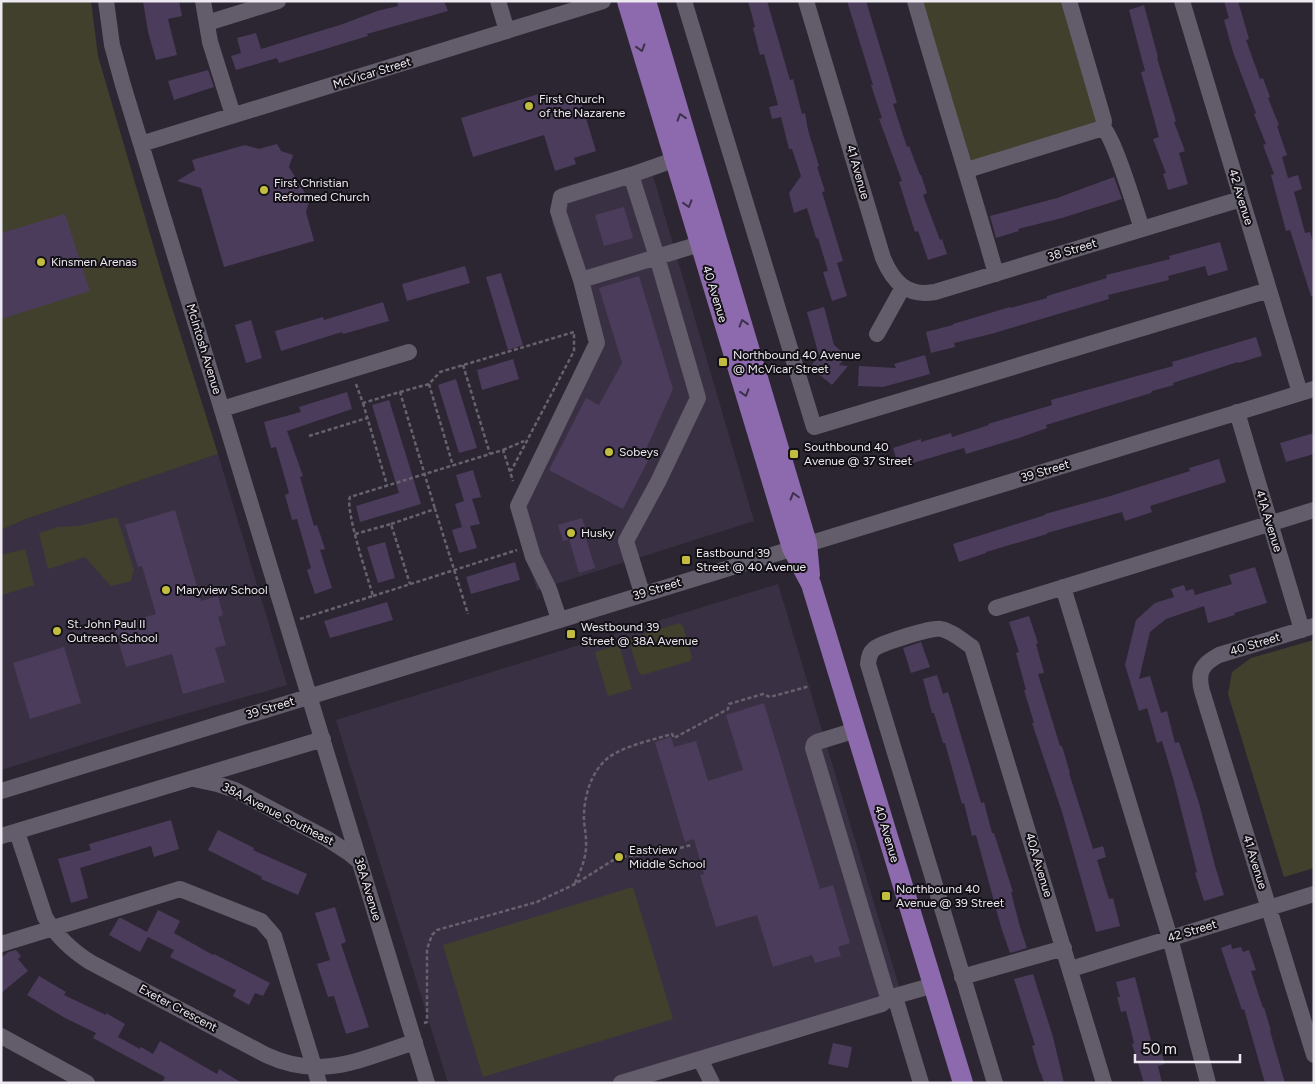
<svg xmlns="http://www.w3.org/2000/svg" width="1315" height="1084" font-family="Figtree,sans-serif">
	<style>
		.built { fill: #393143 }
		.green { fill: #41402c }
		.building { fill: #4b3c5b }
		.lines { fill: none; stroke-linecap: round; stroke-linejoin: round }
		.path { stroke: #67626d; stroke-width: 2.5; stroke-dasharray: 4 2.5; stroke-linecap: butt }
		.minor { stroke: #635c6a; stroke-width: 16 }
		.major { stroke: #8c6aad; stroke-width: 20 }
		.oneway { stroke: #3d304b }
		.poi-dot { fill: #c2bd3f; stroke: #131016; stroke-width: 2 }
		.labels { text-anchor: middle; stroke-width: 4; stroke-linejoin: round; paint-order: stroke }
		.street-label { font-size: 12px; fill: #ede9f1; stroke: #131016 }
		.poi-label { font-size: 12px; fill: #ede9f1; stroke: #131016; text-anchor: start }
	</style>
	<rect width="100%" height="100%" fill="#2c2633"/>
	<path class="built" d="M649,162L754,521L537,590L522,542L515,495L597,348L552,223L559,188Z
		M218,454L287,685L143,726L1,770V530L26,519Z
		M778,584L901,993L606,1083H448L336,720Z"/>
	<path class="green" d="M1,1H91L98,56L164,282L218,454L26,519L1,530Z
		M922,1H1061L1097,122L970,164Z
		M117,517L134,570L131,581L111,586L85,557L48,569L39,533L58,527L78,526Z
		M25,549L34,585L2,595L1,555Z
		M679,623L683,626L692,658L690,661L642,675L639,673L629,641L631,638Z
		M1314,640V868L1284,877L1228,694L1232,672L1251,658Z
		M619,645L632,689L608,696L595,652Z
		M633,887L673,1019L483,1077L443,945Z"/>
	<path class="building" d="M143,1H179L182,16L168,19L177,55L156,60L148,32Z
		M397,1H444L448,11L367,34L368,36L279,63L277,58L236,70L231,56L241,53L237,38L256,33L261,49L343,24L377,11L398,6Z
		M748,1H767L790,80L793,79L802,114L805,113L808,130L819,166L817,167L825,191L822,192L843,261L837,263L847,296L832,301L823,272L828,271L818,238H816L807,208L794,213L789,193L801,176L792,149H789L781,117L772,119L769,107L778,105L764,54L760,55L753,28L755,27Z
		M847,1H866L897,103L893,104L907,147L909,146L920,175H921L927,193L923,195L940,240L942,239L947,254L928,260L918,231L915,232L899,182L902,181L879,119L882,118L871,85H873Z
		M1224,1H1238L1249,39L1246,40L1260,79L1263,78L1270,97L1268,98L1279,125L1277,126L1287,155L1282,157L1288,178L1298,175L1302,189L1294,192L1305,233L1310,232L1314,245V296H1311L1290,230L1286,231L1271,175L1274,174L1263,145L1266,144L1254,114L1256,113L1233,52L1224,20L1229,18Z
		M1144,5L1158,57L1157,58L1176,121L1174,122L1185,151L1179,153L1188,184L1168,190L1163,174L1166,173L1153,139L1159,137L1141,72L1145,71L1129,10Z
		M208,70L214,87L174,100L168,81Z
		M545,92L548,101L578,92L596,151L574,158L576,164L555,171L544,135L473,157L461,118Z
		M277,144L281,151L293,155L289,167L308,198L309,202L306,212L314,241L224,267L201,188L177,181L195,170L192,160L245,145L259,149Z
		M1114,177L1122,199L1062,218L1018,229L1019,231L996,238L990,216L1057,198Z
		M624,207L633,238L604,246L595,215Z
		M65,214L90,291L1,319V233Z
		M1220,242L1228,270L1208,276L1205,266L1168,276L1169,280L1108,295L1109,299L991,334L954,343L955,347L931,353L926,332L953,325V324L1010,307L1011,308L1047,298V296L1107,278L1106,275L1170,259L1169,256Z
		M465,266L470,283L407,301L402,284Z
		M501,273L523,345L508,350L486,277Z
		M639,276L673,389L647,447L650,457L623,509L549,470L586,398L599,405L622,363L599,288Z
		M383,302L389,321L343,334L342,332L281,351L275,331L323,317L324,320Z
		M824,307L834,345L847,356L839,365L848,366L832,385L810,367L819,356L807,312Z
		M251,320L262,358L246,363L235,325Z
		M1256,337L1262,356L1238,363V362L1173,383L1174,385L1152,391L1151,393L1046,425L1047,428L1019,438L966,454L964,448L899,467L893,448L921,439V442L951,433L952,437L989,425L988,424L1052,405L1051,400L1173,366L1172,362Z
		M925,355L930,374L883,387L858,386L859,366L896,368L894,364Z
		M513,359L519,379L482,390L477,370Z
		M456,379L477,448L459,453L438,385Z
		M347,392L352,409L287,431L303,476L300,477L314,526L317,525L325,549L320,550L332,588L315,594L307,570L311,568L297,519L292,520L285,495L289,493L276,447L271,448L264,422L301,412L299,407Z
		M389,400L421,504L360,522L356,506L399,493L372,405Z
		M1314,433V454L1286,462L1280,443Z
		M1219,459L1226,482L1150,506L1152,512L1125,521L1122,512L1047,533V534L986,552V553L959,562L953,544L1045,515V514L1107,497L1190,471L1189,468Z
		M473,470L481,497L472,499L480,524L470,526L477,548L459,553L452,530L462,527L455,504L464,501L456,475Z
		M175,510L201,601L218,596L223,615L218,617L226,645L215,648L225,682L183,694L172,654L126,667L114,626L156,614L142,566L138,567L125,525Z
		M582,518L587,534L585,535L595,568L579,573L569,539L563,541L558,525Z
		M385,542L395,578L378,583L367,547Z
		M515,562L520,580L471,594L466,577Z
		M1255,567L1267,603L1234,613L1235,615L1208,623L1204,606L1166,619L1150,632L1139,679L1150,676L1161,713L1167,711L1175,743L1179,742L1199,803L1215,866L1224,895L1204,901L1195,873L1197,872L1173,778L1162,741L1157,743L1147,708L1139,711L1125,665L1136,620L1155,603L1174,597L1171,589L1184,585L1186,591L1193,589L1195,595L1232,584L1229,575Z
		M387,602L393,620L330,638L324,621Z
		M1029,616L1038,643L1036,644L1044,673L1038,674L1060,746H1062L1070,773H1069L1093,849L1103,846L1106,857L1097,860L1109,899L1113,898L1120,926L1096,932L1062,812L1032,723H1034L1024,690H1026L1016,653L1019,652L1009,622Z
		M921,642L930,667L911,673L903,648Z
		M64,647L81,703L30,719L13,663Z
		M937,675L943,694L948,692L981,803L984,802L992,833H994L1013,892H1011L1020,927L1027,948L1010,953L1001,927L976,835L972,836L964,803L962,804L945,743H943L934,713H932L923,679Z
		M764,703L820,889L833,885L850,943L838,947L841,956L815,963L812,955L773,967L757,915L716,927L700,875L704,874L694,839L685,842L655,742L671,737L674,747L696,741L708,781L743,770L726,715Z
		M171,820L179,849L154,857L151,846L80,868L88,898L71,903L58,859L91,850L89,844Z
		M218,830L254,848L253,850L307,874L298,895L261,879L262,877L208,850Z
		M335,907L346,942L341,944L369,1027L346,1034L334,996L328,997L317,964L330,960L315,913Z
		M158,910L180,921L174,933L213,955L214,954L270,983L263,996L255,993L249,1005L233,996L236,990L170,957L174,950L148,937L140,952L109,935L119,918H121L147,932Z
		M1231,944L1232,949L1241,947L1243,952L1249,950L1256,970L1251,971L1263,1008L1264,1007L1271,1031H1270L1285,1083H1265L1244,1009L1242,1010L1221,948Z
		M16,950L21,956L18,959L28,971L1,993V958L8,952Z
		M1033,974L1053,1037L1064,1083H1044L1041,1073H1040L1032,1046L1035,1045L1014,979Z
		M39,976L66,992L64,995L106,1015V1013L125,1024L118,1037L140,1049L141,1047L153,1054L160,1041L217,1074L219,1069L242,1083H162L165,1077L93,1038L96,1033L65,1018L27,995Z
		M1135,977L1155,1056L1162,1054L1165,1064L1158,1066L1162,1083H1144L1132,1044L1134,1043L1126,1011L1121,1012L1117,997H1120L1116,982Z
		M833,1043L852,1047L848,1068L828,1064Z"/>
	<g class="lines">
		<path class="path" d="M463,365L490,454
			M356,384L363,403L400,392L435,509
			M429,384L453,466
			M400,392L429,384L440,372L574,332V351L511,471
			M363,403L387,485
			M309,436L367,418
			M503,450L524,441
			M391,524L435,509L468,614
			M355,534L391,524L410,584
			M373,596L517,550
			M300,619L373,596C368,578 345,511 350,497L503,450L513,481
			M575,883C581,870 587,856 586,842C586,835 585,829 584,822C583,798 591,767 614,754C631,744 653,740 672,734L674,738L728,709L729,704L763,694L770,697L810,686
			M424,1023L427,1022V949L432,935L437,930L537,902L575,884L615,859L627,856L659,854L691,845"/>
		<path class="minor" d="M106,1L112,45L123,85L427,1083
			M203,1L210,42L233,115
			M498,1L507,31
			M684,1L814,427L1269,290
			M806,1L883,258C893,282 907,297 935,292L1241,199
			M915,1C941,92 970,182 996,274
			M1069,1L1104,121L1103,128C1114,137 1136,211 1142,229
			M1182,1L1300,393
			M207,23L278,1
			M141,144L603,1
			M967,170L1103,128
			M631,175L561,197L558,211L581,280L657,257L631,175L685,156
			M877,334L903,287
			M222,409L409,352
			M1237,412L1302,630
			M1063,587L1170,938L1208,1083
			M642,593L626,541L658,482L698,398L657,257L700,244
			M996,608L1314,510
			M559,619L549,589L533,557L518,506L597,343L581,280
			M1314,626L1219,655C1202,664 1197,672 1202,691L1314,1055
			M856,730L817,742L814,744L813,748L886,991L888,995L892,997L934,985
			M194,779L217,784L235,790L326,838L349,853L360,862
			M1,791L1314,389
			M17,832L45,917C57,937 71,950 90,962L266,1055C322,1081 360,1059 415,1042
			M1,836L323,739
			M1,944L180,889L261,921L274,936L319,1083
			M1071,969L1314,894
			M962,977L1064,948
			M895,997L921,1083
			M1,1036L87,1083
			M700,1059L712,1083
			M621,1083L882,1004L890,997
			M995,1083L868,664C869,658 869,653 874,649C881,643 932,627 941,629C952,631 963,641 972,647L1104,1083"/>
		<path class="major" d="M627,1L792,548L811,584L963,1083
			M646,1L807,543L810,575"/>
	</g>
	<defs><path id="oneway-chevron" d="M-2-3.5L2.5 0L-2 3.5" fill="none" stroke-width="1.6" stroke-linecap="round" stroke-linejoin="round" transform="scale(1.25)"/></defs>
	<g class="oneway">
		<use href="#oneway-chevron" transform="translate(641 48) rotate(73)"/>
		<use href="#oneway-chevron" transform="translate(681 117) rotate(-107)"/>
		<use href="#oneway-chevron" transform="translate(688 204) rotate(73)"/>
		<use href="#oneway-chevron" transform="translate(743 323) rotate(-107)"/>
		<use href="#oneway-chevron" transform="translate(745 393) rotate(73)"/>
		<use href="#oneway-chevron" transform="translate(794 496) rotate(-106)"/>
	</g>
	<g class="poi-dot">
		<circle cx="529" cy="106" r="5"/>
		<circle cx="264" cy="190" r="5"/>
		<circle cx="41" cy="262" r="5"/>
		<rect x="718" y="357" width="10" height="10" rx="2.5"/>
		<circle cx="609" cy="452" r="5"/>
		<rect x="789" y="449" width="10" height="10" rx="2.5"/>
		<circle cx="571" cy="533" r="5"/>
		<rect x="681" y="555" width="10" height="10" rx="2.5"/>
		<circle cx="166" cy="590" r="5"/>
		<circle cx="57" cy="631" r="5"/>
		<rect x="566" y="629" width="10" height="10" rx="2.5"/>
		<circle cx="619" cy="857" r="5"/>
		<rect x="881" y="891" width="10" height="10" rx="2.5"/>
	</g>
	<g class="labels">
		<g class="street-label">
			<text transform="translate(372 73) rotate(-17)" y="4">McVicar Street</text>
			<text transform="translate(858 172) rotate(74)" y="4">41 Avenue</text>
			<text transform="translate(1241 197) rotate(73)" y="4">42 Avenue</text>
			<text transform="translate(1072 250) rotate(-17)" y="4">38 Street</text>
			<text transform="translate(715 294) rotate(73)" y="4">40 Avenue</text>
			<text transform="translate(204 349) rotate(73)" y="4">McIntosh Avenue</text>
			<text transform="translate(1045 471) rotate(-17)" y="4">39 Street</text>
			<text transform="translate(1269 521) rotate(73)" y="4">41A Avenue</text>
			<text transform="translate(657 589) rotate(-17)" y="4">39 Street</text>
			<text transform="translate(1255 644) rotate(-17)" y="4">40 Street</text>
			<text transform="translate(270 708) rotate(-17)" y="4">39 Street</text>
			<text transform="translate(278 814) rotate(27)" y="4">38A Avenue Southeast</text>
			<text transform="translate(887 834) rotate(73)" y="4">40 Avenue</text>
			<text transform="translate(1255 862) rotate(73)" y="4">41 Avenue</text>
			<text transform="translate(1039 865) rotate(73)" y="4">40A Avenue</text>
			<text transform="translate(368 889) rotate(73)" y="4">38A Avenue</text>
			<text transform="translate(1192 931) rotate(-17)" y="4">42 Street</text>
			<text transform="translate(178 1008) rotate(28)" y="4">Exeter Crescent</text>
		</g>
		<g class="poi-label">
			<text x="539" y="103">First Church<tspan x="539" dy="14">of the Nazarene</tspan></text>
			<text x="274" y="187">First Christian<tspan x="274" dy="14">Reformed Church</tspan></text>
			<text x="51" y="266">Kinsmen Arenas</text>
			<text x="733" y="359">Northbound 40 Avenue<tspan x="733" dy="14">@ McVicar Street</tspan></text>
			<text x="804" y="451">Southbound 40<tspan x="804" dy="14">Avenue @ 37 Street</tspan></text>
			<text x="619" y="456">Sobeys</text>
			<text x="581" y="537">Husky</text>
			<text x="696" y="557">Eastbound 39<tspan x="696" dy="14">Street @ 40 Avenue</tspan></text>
			<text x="176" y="594">Maryview School</text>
			<text x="67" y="628">St. John Paul II<tspan x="67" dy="14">Outreach School</tspan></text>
			<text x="581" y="631">Westbound 39<tspan x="581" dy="14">Street @ 38A Avenue</tspan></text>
			<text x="629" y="854">Eastview<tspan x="629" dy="14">Middle School</tspan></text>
			<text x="896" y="893">Northbound 40<tspan x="896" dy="14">Avenue @ 39 Street</tspan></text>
		</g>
	</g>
	<rect width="1315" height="1084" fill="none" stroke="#ede9f1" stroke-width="5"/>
	<path d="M1135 1054v8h105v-8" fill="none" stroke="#ede9f1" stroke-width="2.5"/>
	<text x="1142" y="1054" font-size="15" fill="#ede9f1" stroke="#131016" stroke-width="4" paint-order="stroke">50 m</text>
</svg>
